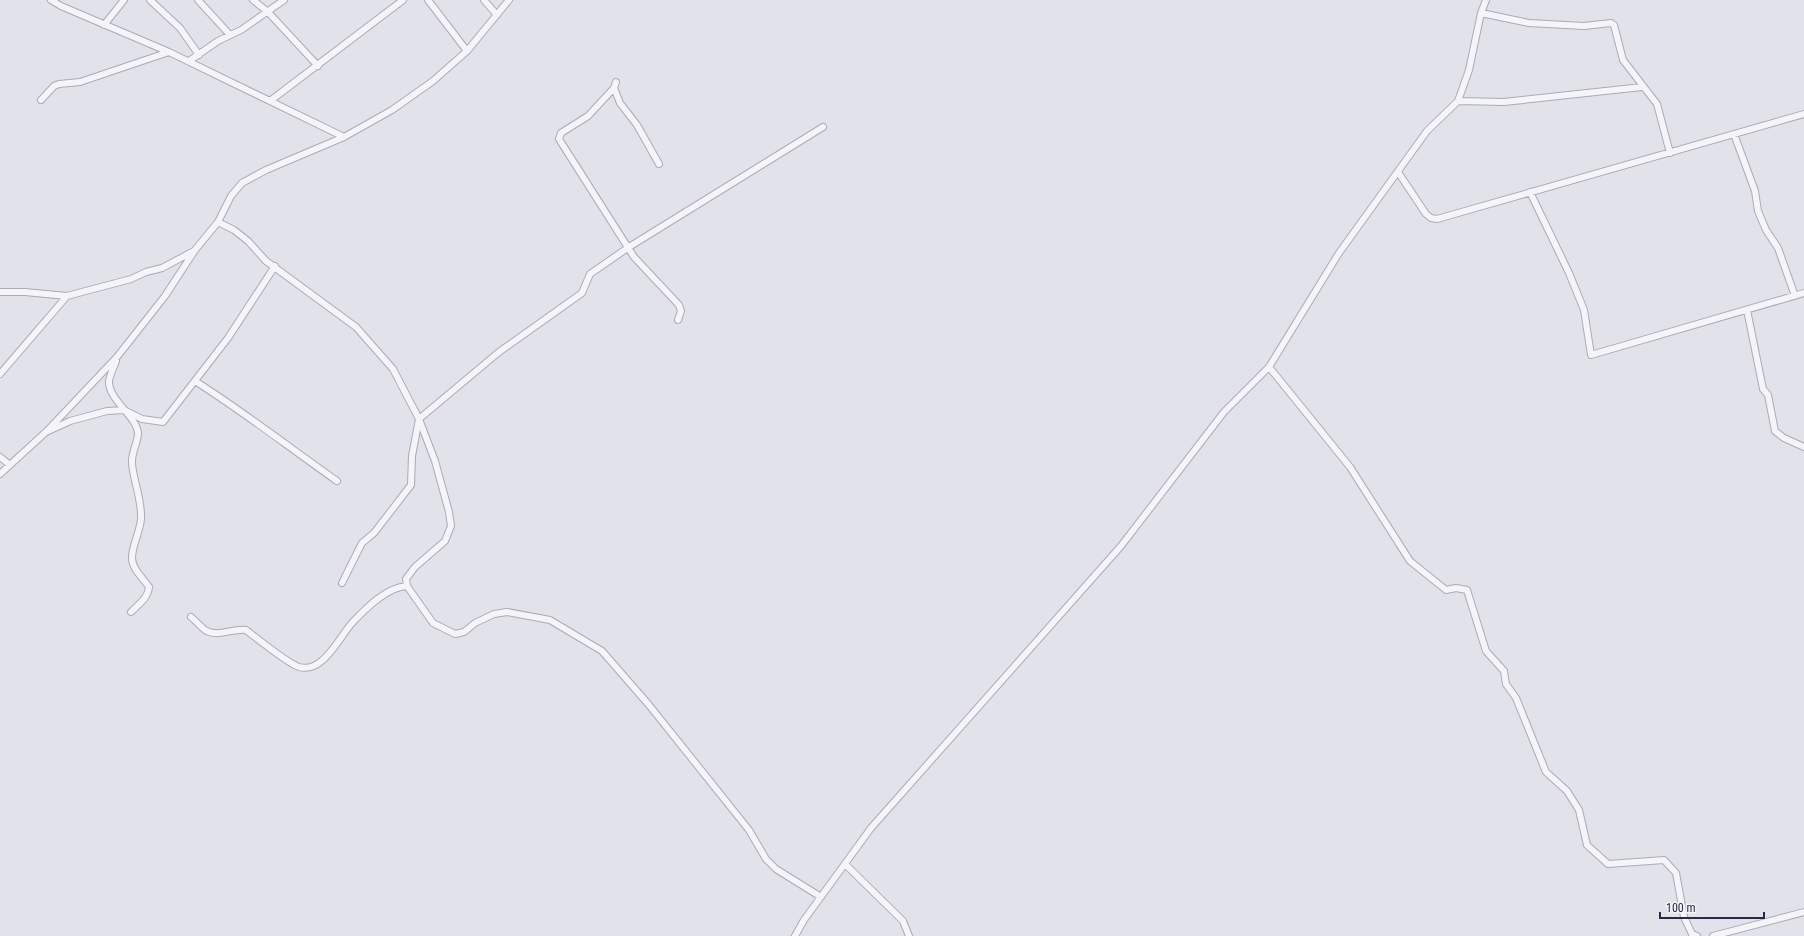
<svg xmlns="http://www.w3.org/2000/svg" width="1804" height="936" font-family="'Roboto Condensed',sans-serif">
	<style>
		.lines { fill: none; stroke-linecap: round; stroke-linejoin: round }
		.street-casing { stroke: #aaaab9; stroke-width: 8 }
		.street { stroke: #f5f5f9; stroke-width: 6 }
	</style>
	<rect width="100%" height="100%" fill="#e2e2eb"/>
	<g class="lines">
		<defs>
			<path id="street" d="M51,0L61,6L169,52L344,137
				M150,0L180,28L199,55
				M198,0L230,35
				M253,0L268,12L318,66
				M428,0L467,51
				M484,0L497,15
				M1481,13L1529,23L1584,26L1611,23L1614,25L1623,60L1657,104L1670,153
				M104,25L124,0
				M189,61L218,41L241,30L284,0
				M616,82L614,88L588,116L561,133L559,139L634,257L679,305L681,311L678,320
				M614,88L620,103L637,125L659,164
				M41,100L54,86L59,84L80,82L169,52
				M270,101L403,0
				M1458,101L1504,102L1642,87
				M1734,134L1755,191L1758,211L1766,230L1778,248L1795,296
				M1398,172L1426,214L1431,218L1437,219L1804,114
				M1530,192L1569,273L1584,310L1591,355L1804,293
				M218,222L234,230L248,241L266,261L356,327L393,369L419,419L435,461L449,512L451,526L445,541L415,567L406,579L407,586L433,623L455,634L464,632L475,623L494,614L507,612L550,620L602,651L649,705L749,830L766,859L776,869L821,897
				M0,292H25L67,296L131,279L146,272L162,268L194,251
				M1747,310L1763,389L1768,395L1775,431L1784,438L1804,447
				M116,361C114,367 110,374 109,381C108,400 138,417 138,434C137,445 131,453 132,464C134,483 142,500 141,519C140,532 132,545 132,558C132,569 143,578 149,587C148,598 139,604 131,612
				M1269,367L1350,467L1410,561L1446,590L1456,588L1467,590L1486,651L1504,671L1506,684L1516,698L1546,772L1567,791L1579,810L1587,845L1608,864L1664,860L1676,873L1684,917L1692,934L1697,936
				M0,374L67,296
				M195,381C244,412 290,448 337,481
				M48,431L70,421L107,411L124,410L142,419L163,422L228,338L275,266
				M0,457L10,465
				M0,474L47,431L117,357L165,296L195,250L218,222L231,196L242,183L266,170L344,137L392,110L433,81L467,51L509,0
				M342,583L362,543L374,533L411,485L412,456L419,419L499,352L582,293L590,274L629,247L823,127
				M191,617C196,621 200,626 205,630C217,638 233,628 246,630C258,639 287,663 299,667C323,674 340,636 352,623C366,608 387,587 407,586
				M845,864L903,921L909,936
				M795,936L804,920L871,828L1121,546L1224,412L1269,367L1339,253L1427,131L1458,101L1469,70L1481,13L1486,0
				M1713,936L1804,912"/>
		</defs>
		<use href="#street" class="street-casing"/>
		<use href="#street" class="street"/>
	</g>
	<path d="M1660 912v6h104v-6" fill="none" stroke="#282945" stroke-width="2"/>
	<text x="1666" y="912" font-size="12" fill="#282945" stroke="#f1f2f8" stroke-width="3" paint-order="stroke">100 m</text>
</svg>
